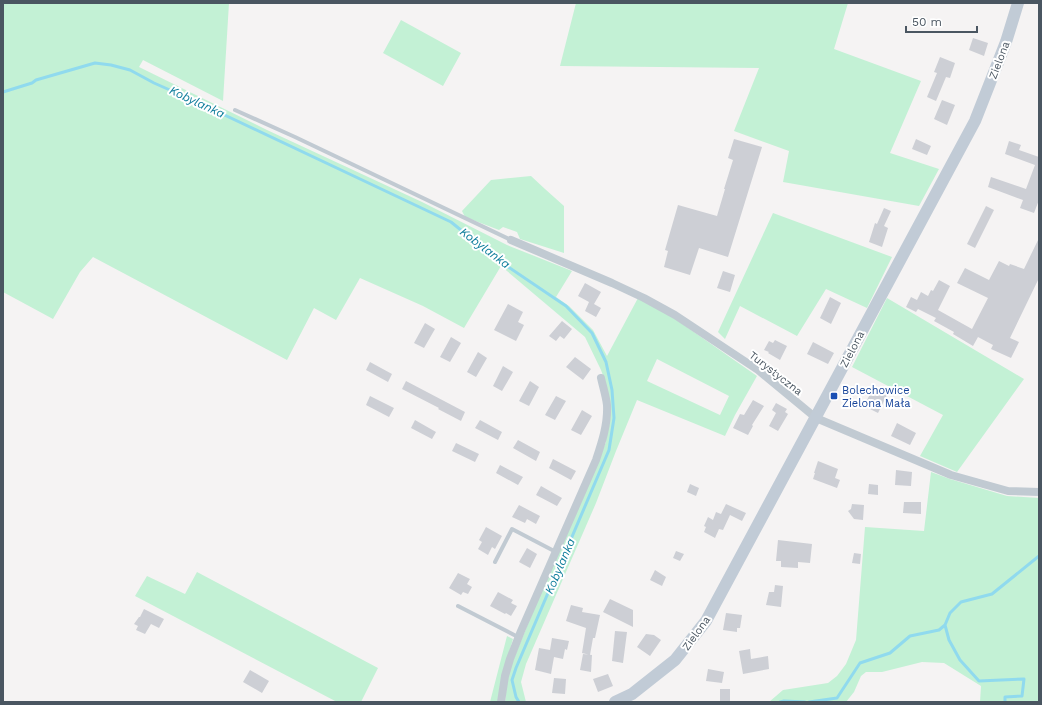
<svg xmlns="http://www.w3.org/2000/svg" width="1042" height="705" font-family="'Work Sans',sans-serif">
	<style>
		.green { fill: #c3f1d5; fill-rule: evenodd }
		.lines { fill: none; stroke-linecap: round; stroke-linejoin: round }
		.stream { stroke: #90daee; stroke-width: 3 }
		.building { fill: #cdcfd5 }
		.lane { stroke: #c1cad2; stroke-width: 4 }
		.street { stroke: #c1cad2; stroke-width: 8 }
		.secondary { stroke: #c1cbd6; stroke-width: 12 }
		.transit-dot { fill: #1a4fb4; stroke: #fff; stroke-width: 1.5 }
		.labels { text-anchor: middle; stroke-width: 4; stroke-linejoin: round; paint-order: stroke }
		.street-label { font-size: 11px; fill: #4a5661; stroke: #fff }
		.transit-label { font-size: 11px; fill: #164399; stroke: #fff; text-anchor: start }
		.water-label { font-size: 12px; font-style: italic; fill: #0c7c9b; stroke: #fff }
	</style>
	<rect width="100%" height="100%" fill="#f5f3f3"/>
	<path class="green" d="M3,3H229L223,101L143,60L139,67L267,130L422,202L507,245L572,271L556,297L569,306L593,330L607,356L638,298L671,316L757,376L735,415L725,436L637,400L616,451L596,503L526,664L521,682L526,702H505L508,673L543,587L606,442L605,381L601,370L585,337L501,266L464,328L423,306L360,278L336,320L314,308L287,360L93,257L80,272L53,319L3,292ZM657,359L729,396L720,415L647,381Z
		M576,3H848L834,49L921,81L890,153L939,169L919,206L783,182L789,151L734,131L759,68L560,66Z
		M401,20L461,53L443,86L383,53Z
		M531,176L545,189L564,206V253L520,239L517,232L503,227L499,230L465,217L462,211L491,180Z
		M773,213L892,257L867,308L826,289L797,336L740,306L725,339L718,332Z
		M887,298L1024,379L957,472L920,456L943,415L852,367Z
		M931,472L950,479L1007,496L1039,498V702H980L981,686L944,663L922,662L882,672H866L861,676L854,692L846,702H769L783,690L828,683L837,676L846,664L856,640L865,527L924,531Z
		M197,572L378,668L361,702H337L135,596L147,576L185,594Z
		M507,636L513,639L504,670L499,702H490Z"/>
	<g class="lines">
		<path class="stream" d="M3,92L32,83L36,80L95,63L111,65L130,70L154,83L197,102L451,222L498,260L566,306L592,333L606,362L612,390L614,418L609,450L516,668L512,680L516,697L519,702
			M945,625L949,640L960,660L979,681L1024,679L1022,696L1005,697V702
			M780,702L784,701L805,702
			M809,702L837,698L860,663L890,653L910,636L939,630L945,625L950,613L961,602L992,594L1039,556"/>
	</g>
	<path class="building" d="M973,38L988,43L984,56L969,50Z
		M940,57L955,63L950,78L946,77L936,101L927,97L937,73L934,72Z
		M942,100L955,105L947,125L934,119Z
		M734,139L762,147L728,257L699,248L690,275L664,267L668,251L665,250L678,205L717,216L725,189H724L733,160L728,158Z
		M916,139L931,146L927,155L912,149Z
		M1009,141L1021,145L1019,150L1039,157V200L1034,213L1020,208L1023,200L988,187L991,177L1026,189L1035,165L1005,154Z
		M986,206L994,210L975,248L967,244Z
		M884,208L891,211L884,226L888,228L882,247L869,242L875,223L877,224Z
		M1039,238V278L1010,338L1019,342L1011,358L991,349L993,345L978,337L973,346L953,334L954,332L934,321L936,318L918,309L916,312L906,307L911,297L917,300L921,292L928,296L931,290L933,291L939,280L950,286L938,310L972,329L988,298L957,283L965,268L989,280L999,261L1009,266L1010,264L1024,269Z
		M723,271L735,275L730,292L717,288Z
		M585,283L601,292L594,304L601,308L596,317L585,311L589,302L578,296Z
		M830,297L841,303L831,324L820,318Z
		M508,304L523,312L518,322L524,325L516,341L494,330Z
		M562,321L572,329L564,339L560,336L556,341L549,336Z
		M425,323L435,329L424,348L414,343Z
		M451,337L461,343L450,362L440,357Z
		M775,340L787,346L780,360L768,353L769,352L764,350L769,341L773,343Z
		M813,342L834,353L828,364L807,354Z
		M478,352L487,358L476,377L467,372Z
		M575,357L591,369L583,380L566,367Z
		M370,362L392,374L388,382L366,370Z
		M503,366L513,372L502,391L493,386Z
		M406,381L465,412L461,421L438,409L439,408L402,389Z
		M530,381L539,387L529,406L519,401Z
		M873,388L887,395L878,413L864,406Z
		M370,396L394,408L389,417L366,405Z
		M556,396L566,401L555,420L545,415Z
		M753,400L764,406L752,425L753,426L748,435L733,428L740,414L744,415Z
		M776,403L787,409L785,412L788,414L778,431L769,426L776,413L772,410Z
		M582,410L592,416L581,435L571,430Z
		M415,420L436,432L432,439L411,428Z
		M480,420L502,432L498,440L475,428Z
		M897,423L916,433L910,445L891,436Z
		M518,440L540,452L536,461L513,448Z
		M456,443L479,454L475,462L452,451Z
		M553,459L576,471L571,480L549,468Z
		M818,461L838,469L835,478L840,480L837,488L813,479L815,473H814Z
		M500,465L523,477L518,485L496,473Z
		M896,470L912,472L911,486L895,485Z
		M690,484L699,488L696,496L687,492Z
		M869,484L878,485V495L868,494Z
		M541,486L562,498L557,506L536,495Z
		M904,502H921V514L903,513Z
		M726,504L746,513L742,521L730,515L723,530L719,529L715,538L704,532L706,527L704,526L708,517L713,520L716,512L721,514Z
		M852,504L864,505L863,520L854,519L848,511L851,509Z
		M519,505L540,516L536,524L527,519L525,523L512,517Z
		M486,527L502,536L495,549L492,547L488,555L478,549L482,542L479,540Z
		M778,540L812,544L810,563L798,562V568L781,567V561H776Z
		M527,548L537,554L530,568L519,562Z
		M676,551L684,554L680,561L673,558Z
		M854,553L861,554L860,564L852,563Z
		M655,570L666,577L662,586L650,580Z
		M458,573L470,579L467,584L472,587L468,594L463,592L461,595L449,588Z
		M775,585L783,586L781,607L766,605L769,592H774Z
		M498,592L513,600L511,603L517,606L511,616L506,613L505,614L490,606Z
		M610,599L633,610V627L603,612Z
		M571,605L583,608L582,612L600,615L595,638H593L590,655L582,653L586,628L566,621Z
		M144,609L164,619L159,628L151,624L145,634L136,630L138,626L134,624L139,617H140Z
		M726,613L742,615L740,628H737V632L723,630Z
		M615,631L627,632L623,663L612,661Z
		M646,634L654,635L661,640L650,656L637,647Z
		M552,638L569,641L567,650L565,649L563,659L554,657L551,674L535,670L539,648L550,650Z
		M750,649L751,659L768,656L769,669L743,674L739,651Z
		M583,654L592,655L591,672L580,670Z
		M708,669L724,672L722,683L706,681Z
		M250,670L269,681L262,693L243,682Z
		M608,674L613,686L598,692L593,679Z
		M554,678L566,679L565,694L552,693Z
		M720,689H730V701H720Z"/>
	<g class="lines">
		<path class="lane" d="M235,110L295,137L511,240
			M495,562L512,529L556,552
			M458,606L518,637"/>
		<path class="street" d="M511,240L612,283L644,298L675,315L758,370L816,418L951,475L1008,491L1039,492
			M501,702L505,676L510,659L521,631L596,460C602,442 608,424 607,405C606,396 603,387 601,378"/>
		<path class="secondary" d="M615,702L632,694L675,660L706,621L975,121L1006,42L1018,3"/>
	</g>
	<rect class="transit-dot" x="830" y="392" width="8" height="8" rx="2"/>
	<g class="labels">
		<g class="street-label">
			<text transform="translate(999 60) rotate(-69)" y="4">Zielona</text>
			<text transform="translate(852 349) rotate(-62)" y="4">Zielona</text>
			<text transform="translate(776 373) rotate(38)" y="4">Turystyczna</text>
			<text transform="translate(696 633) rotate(-54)" y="4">Zielona</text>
		</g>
		<g class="transit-label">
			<text x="842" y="394">Bolechowice<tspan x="842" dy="13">Zielona Mała</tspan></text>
		</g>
		<g class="water-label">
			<text transform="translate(197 102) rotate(25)" y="4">Kobylanka</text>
			<text transform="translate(485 248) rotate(37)" y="4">Kobylanka</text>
			<text transform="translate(560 566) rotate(-67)" y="4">Kobylanka</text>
		</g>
	</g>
	<rect width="1042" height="705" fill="none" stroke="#4a5661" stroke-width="8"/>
	<path d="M906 26v6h71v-6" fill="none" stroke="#4a5661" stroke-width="2"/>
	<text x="912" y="26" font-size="12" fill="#4a5661" stroke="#ffffff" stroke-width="3" paint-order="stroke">50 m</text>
</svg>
